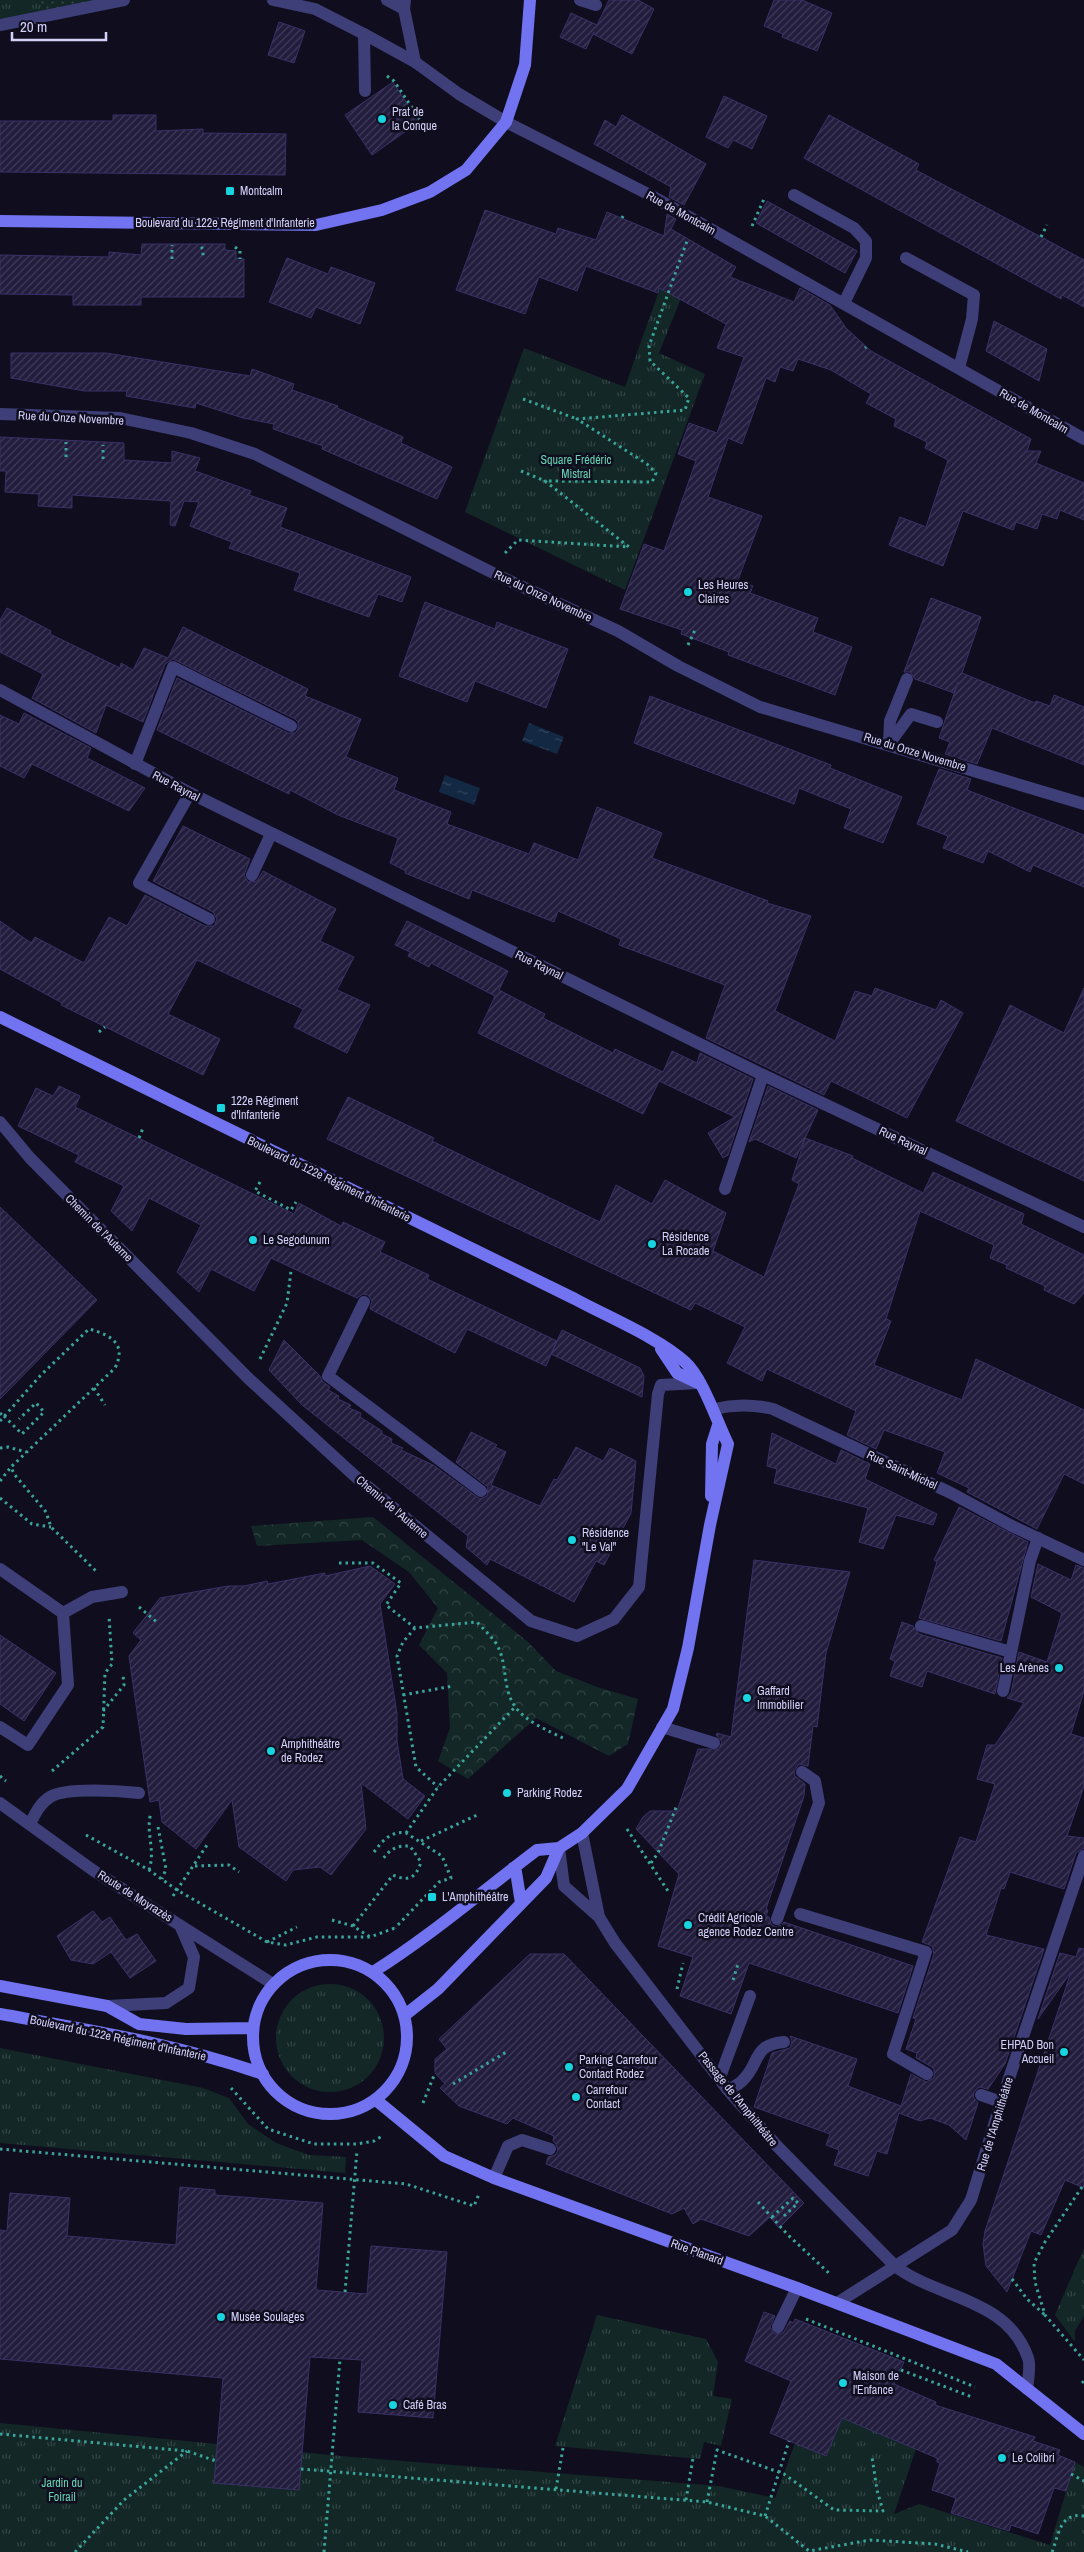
<svg xmlns="http://www.w3.org/2000/svg" width="1084" height="2552" font-family="'Archivo Narrow',sans-serif">
	<style>
		.grass { fill: url(#grass-tufts) }
		.forest { fill: url(#forest-crowns) }
		.garden { fill: url(#garden-dots) }
		.water { fill: url(#water-ripples) }
		.building { fill: url(#building-hatch); stroke: #393167 }
		.lines { fill: none; stroke-linecap: round; stroke-linejoin: round }
		.path { stroke: #3aa59a; stroke-width: 3; stroke-dasharray: 2.5 4; stroke-linecap: butt }
		.service { stroke: #3e3e78; stroke-width: 12 }
		.minor { stroke: #3e3e78; stroke-width: 12 }
		.tertiary { stroke: #3e3e78; stroke-width: 12 }
		.secondary { stroke: #7173f0; stroke-width: 12 }
		.poi-dot { fill: #17d4df; stroke: #100e1e; stroke-width: 2 }
		.labels { text-anchor: middle; stroke-width: 5; stroke-linejoin: round; paint-order: stroke }
		.poi-label { font-size: 12px; fill: #d3d0fa; stroke: #100e1e; text-anchor: start }
		.street-label { font-size: 12px; fill: #d3d0fa; stroke: #100e1e }
		.park-label { font-size: 12px; fill: #64d2b2; stroke: #100e1e }
	</style>
	<defs>
		<pattern id="grass-tufts" width="24" height="20" patternUnits="userSpaceOnUse" patternTransform="scale(1.25)"><rect width="24" height="20" fill="#122726"/><path d="M3 7l-1-3M5 7V3M7 7l1-3M15 17l-1-3M17 17v-4M19 17l1-3" fill="none" stroke="#344546"/></pattern>
		<pattern id="forest-crowns" width="20" height="18" patternUnits="userSpaceOnUse" patternTransform="scale(1.25)"><rect width="20" height="18" fill="#122726"/><path d="M2 6a3 3 0 1 1 6 0M12 15a3 3 0 1 1 6 0" fill="none" stroke="#344546"/></pattern>
		<pattern id="garden-dots" width="8" height="8" patternUnits="userSpaceOnUse" patternTransform="scale(1.25)"><rect width="8" height="8" fill="#122726"/><path d="M2 2h.1M6 6h.1" fill="none" stroke="#344546" stroke-width="1.8" stroke-linecap="round"/></pattern>
		<pattern id="water-ripples" width="26" height="14" patternUnits="userSpaceOnUse" patternTransform="scale(1.25)"><rect width="26" height="14" fill="#132843"/><path d="M2 4q2-2 4 0t4 0M15 11q2-2 4 0t4 0" fill="none" stroke="#34465f"/></pattern>
		<pattern id="building-hatch" width="6" height="6" patternUnits="userSpaceOnUse" patternTransform="scale(1.25)"><rect width="6" height="6" fill="#221c3d"/><path d="M-1 1l2-2M0 6l6-6M5 7l2-2" fill="none" stroke="#413c5a"/></pattern>
	</defs>
	<rect width="100%" height="100%" fill="#100e1e"/>
	<path class="grass" d="M0,0H36L50,12L0,23Z
		M677,240L700,251L659,353L705,374L625,590L465,512L524,348L625,387Z
		M276 2038a54 54 0 1 1 108 0a54 54 0 1 1-108 0Z
		M0,2048L203,2088L229,2098L248,2124L276,2143L309,2155L346,2157L345,2173L0,2143Z
		M1084,2248V2316L1075,2331V2342L1055,2315Z
		M597,2315L706,2339L718,2362L713,2396L732,2399L721,2446L704,2442L700,2459L555,2446Z
		M842,2418L916,2449L894,2514L919,2504L1050,2545L1075,2462L1084,2467V2552H0V2423L351,2457L719,2486L775,2498L795,2443L826,2456Z"/>
	<path class="forest" d="M373,1517L528,1642L556,1671L597,1687L638,1699L628,1744L609,1756L536,1718L468,1779L438,1761L450,1728L447,1673L419,1645L438,1608L409,1572L362,1540L257,1546L251,1526Z"/>
	<path class="garden" d="M36,0H123L50,12Z"/>
	<path class="water" d="M529,723L564,737L557,754L522,741Z
		M445,775L480,788L474,805L439,792Z"/>
	<path class="building" d="M609,0H638L654,9L632,54L593,34L594,32L586,49L560,37L571,13L597,25Z
		M774,0H802L832,13L817,51L782,37L783,34L764,26Z
		M279,22L305,31L294,63L268,55Z
		M393,82L419,122L372,155L345,115Z
		M724,96L767,116L752,149L733,140L728,148L706,137Z
		M113,115H156V131L203,129V133L286,134L285,175L0,172V121H113Z
		M622,115L706,164L684,205L669,197L671,187L594,144L605,120L616,127Z
		M829,115L919,164L916,170L1084,260V307L1062,295L1061,299L804,158Z
		M767,201L857,251L845,273L756,223Z
		M485,210L556,234L558,228L596,240L607,212L664,236L667,214L676,219L671,229L736,267L730,277L794,302L800,288L830,305L846,328L871,351L1031,439L1027,451H1041L1036,463L1084,483V520L1060,510L1057,519L1042,514L1037,529L1016,522L1013,530L963,511L943,566L889,545L900,517L926,527L948,460L925,448L927,442L894,426L896,419L866,403L871,394L831,370L798,359L793,371L780,367L775,382L766,378L742,444L728,438L708,497L762,516L738,580L753,586L750,593L818,618L813,632L852,647L835,695L728,655L729,652L681,634L682,630L620,609L644,544L664,551L696,461L678,454L689,423L717,433L744,357L717,348L726,324L659,288L658,293L586,266L577,291L539,277L525,314L456,290Z
		M142,244H225V250L236,251V258L244,259V297H141V305H73V295L0,294V255L109,257V252L141,255Z
		M287,258L328,274L331,267L375,283L360,324L316,307L311,318L269,302Z
		M994,321L1047,349L1039,381L986,351Z
		M11,353H106L250,376L252,369L294,384L292,390L338,406L337,408L403,437L401,443L452,467L437,499L322,449L323,446L273,429L274,424L243,418L196,403L195,408L126,396L127,391H85L11,378Z
		M0,437L124,443V460L172,463V451L200,458L195,471L251,491L249,495L287,508L280,527L411,577L402,602L378,594L369,617L294,590L300,573L229,548L232,542L190,526L199,502L184,501L175,526L170,525L171,501L72,495V508L38,506L39,494L5,492L6,471H0Z
		M931,598L981,617L962,673L1035,703L1036,701L1050,706L1054,695L1084,707V765L992,728L977,764L945,754L950,742L939,738L958,682L954,693L915,679L910,672H904Z
		M425,602L495,629L497,622L568,649L546,708L475,681L467,702L399,676Z
		M7,608L51,631L50,634L120,668L121,663L133,670L144,648L168,658L183,627L308,689L305,696L361,719L346,757L398,778L394,790L451,812L447,824L529,854L534,843L578,860L597,807L662,833L652,858L768,901L767,903L811,916L775,1011L835,1041L855,991L872,996L875,988L936,1010L941,1000L963,1013L907,1118L831,1081L824,1095L706,1038L725,985L619,945L621,939L558,911L554,922L472,890L469,899L405,873L406,871L390,863L398,838L338,815L290,790L289,794L157,730L177,678L288,733H295L298,729V722L295,719L173,659L165,664L143,722L106,705L96,733L32,698L43,674L0,652V620Z
		M650,696L831,765L830,768L902,797L883,843L844,828L851,809L799,788L794,804L634,743Z
		M24,713L91,748L87,758L145,788L129,811L32,764L24,778L0,766V715L19,724Z
		M939,769L971,779L967,790L1084,835V887L1033,865L1030,872L988,851L983,863L943,848L948,836L917,824Z
		M183,826L250,859L244,875L248,882L257,881L263,871L336,909L320,941L354,957L337,990L370,1005L347,1053L294,1027L303,1009L197,960L168,1014L220,1039L203,1075L61,1005L62,1003L0,969V921L31,943L35,937L84,963L109,917L127,926L145,895L205,926H214L217,919L213,912L153,881Z
		M407,921L508,971L499,990L545,1014L543,1018L613,1053L615,1049L663,1072L672,1051L697,1063L700,1053L753,1079L728,1155L723,1158L708,1133L735,1117L659,1081L643,1114L478,1033L495,996L431,963L429,967L408,956L410,952L395,945Z
		M1084,988V1181L956,1121L1010,1005L1064,1033Z
		M59,1086L80,1096L75,1107L294,1214L299,1203L341,1226L343,1222L385,1242L380,1252L429,1275L427,1279L557,1341L546,1366L467,1329L455,1353L370,1309L372,1301L368,1295L363,1294L357,1298L271,1258L254,1291L211,1269L199,1292L177,1272L201,1225L149,1198L132,1231L111,1211L124,1186L75,1162L79,1155L18,1126L36,1088L53,1096Z
		M768,1086L818,1110L796,1158L755,1139L749,1142Z
		M348,1097L434,1138L432,1141L600,1222L616,1185L652,1204L665,1180L726,1213L713,1251L764,1277L799,1184L792,1180L805,1138L853,1156L852,1158L923,1193L933,1172L1024,1214L1021,1224L1084,1255V1293L1074,1304L1044,1290L1045,1286L1006,1268L1007,1265L990,1258L994,1245L920,1211L886,1319L891,1321L874,1365L962,1400L976,1359L1084,1410V1484L1064,1474L1037,1529L967,1492L969,1488L937,1473L945,1452L884,1430L876,1449L847,1435L856,1411L767,1369L762,1381L727,1363L745,1327L695,1303L691,1310L327,1139Z
		M0,1207L97,1300L0,1399Z
		M562,1330L640,1368L644,1376L642,1397L551,1354Z
		M284,1340L320,1376L323,1382L330,1387L328,1390L339,1396L338,1399L351,1405L349,1408L361,1413L360,1417L382,1431V1434L392,1439L391,1443L403,1448L401,1450L433,1465L480,1499L487,1496L488,1487L456,1462L471,1432L497,1445L495,1447L506,1452L491,1485L540,1506L554,1479L557,1480L576,1447L603,1461L610,1448L636,1461L631,1513L604,1565L596,1561L574,1602L490,1559L487,1565L466,1547L468,1536L302,1405L269,1370Z
		M772,1433L836,1464L841,1450L870,1464L865,1479L937,1514L933,1525L896,1515L883,1549L859,1542L868,1508L774,1483L777,1469L767,1466Z
		M959,1507L1028,1542L1001,1641L919,1618L937,1562L934,1560Z
		M754,1560L850,1572L826,1653L817,1727L813,1726L808,1766L799,1764L794,1771L795,1776L805,1784L804,1796L766,1909L768,1910L766,1916L769,1917L771,1924L775,1927L782,1925L784,1922L913,1966L898,2013L749,1963L731,2014L680,1996L693,1957L658,1946L679,1874L636,1829L643,1817L650,1811H677L698,1749H719L722,1742L716,1735L717,1733L731,1737Z
		M1038,1564L1071,1580L1076,1565L1084,1568V1691L1071,1734L1084,1738V1786L1067,1836L1084,1838V1848L1076,1853L1064,1889L1010,1872L1004,1889L1001,1888L986,1935L1044,1949L1005,2064L988,2089L979,2087L974,2092L973,2097L978,2103L966,2140L949,2125L930,2118L920,2121L899,2113L887,2154L877,2151L868,2176L834,2165L839,2150L826,2145L830,2134L754,2107L772,2053L790,2048L792,2041L790,2036L857,2059L848,2086L901,2106L911,2074L926,2082L934,2078V2070L932,2067L916,2058L917,2053L906,2049L916,2019L913,2018L934,1954L932,1946L922,1942L960,1837L976,1842L995,1784L977,1779L987,1745H995L1024,1703L1007,1698L1011,1693L1019,1652L1047,1662L1062,1613L1031,1597Z
		M370,1566L395,1584L380,1604L397,1714V1741L403,1779L425,1796L408,1819L361,1783L366,1829L331,1875L320,1867L293,1870L286,1881L239,1847L232,1800L196,1849L162,1822L159,1800L150,1802L129,1656L141,1640L133,1633L160,1598L228,1586H244L267,1581L268,1584L325,1573V1576Z
		M902,1622L913,1626L919,1634L1002,1658L995,1694L927,1671L922,1687L890,1676L895,1661L890,1659Z
		M0,1635L56,1673L24,1721L0,1704Z
		M93,1911L102,1922L110,1917L126,1940L137,1934L156,1961L130,1978L111,1952L93,1964L71,1960L57,1936Z
		M1079,1948L1084,1949V2188L1065,2180L1041,2235L1031,2231L1007,2292L986,2266L983,2244L985,2231L1071,1972L1038,2019L1060,1953L1076,1957Z
		M530,1954H564L804,2203L779,2228L770,2217L749,2236L701,2219L693,2224L684,2208L672,2214L546,2164L548,2157L555,2155L558,2151L556,2144L553,2141L554,2136L513,2118L507,2124L459,2106L440,2088L445,2084L435,2073V2059L447,2049L439,2039Z
		M180,2187L215,2190V2195L323,2203L316,2290L367,2294L371,2246L447,2252L433,2418L358,2412L362,2360L310,2357L299,2490L214,2483L223,2378L0,2359V2230L7,2231L10,2193L70,2198L67,2236L176,2245Z
		M764,2312L775,2316L770,2327L775,2334L783,2333L790,2321L793,2323L795,2319L904,2362L894,2384L936,2402L935,2405L1035,2437L1033,2441L1060,2450L1058,2455L1075,2462L1066,2491L1054,2488L1038,2534L1011,2525L1009,2531L951,2513L956,2498L932,2490L940,2463L937,2462V2458L842,2418L826,2456L770,2433L791,2381L745,2361Z"/>
	<g class="lines">
		<path class="path" d="M387,76L394,81L421,121
			M622,218L623,216
			M752,226L764,199
			M1041,237L1047,225
			M201,247L203,249V259
			M235,247L240,251V259
			M172,259V245
			M865,348L866,347
			M523,399L577,419
			M66,457V442
			M103,459V445
			M521,471L545,481
			M505,553L518,540L629,547L545,481L652,482L656,473L647,464L577,419L685,410L689,398L650,361L649,346L687,241
			M688,645L695,630
			M99,1032L105,1027
			M139,1138L143,1128
			M260,1182L255,1191L291,1210L296,1202
			M260,1359L287,1303L291,1271
			M94,1388L105,1405
			M0,1413L4,1417
			M4,1416L22,1434L44,1412L36,1403L19,1419
			M0,1421L40,1376L89,1329C111,1335 127,1344 115,1368L11,1467L14,1474L46,1512L51,1527L98,1573
			M0,1448L8,1447L26,1452
			M0,1481L11,1467
			M0,1498L32,1524L51,1527
			M339,1563H373L401,1583L386,1605L415,1628L477,1622C484,1630 495,1639 499,1649C507,1667 503,1688 514,1705C524,1721 549,1731 565,1739
			M139,1607L158,1623
			M415,1628L403,1642L397,1656L416,1767L438,1787
			M403,1695L453,1686
			M103,1711L124,1685L123,1675
			M52,1771L103,1727L105,1673L112,1664L109,1616
			M0,1776L6,1781
			M158,1827L166,1869L162,1879
			M627,1829L668,1891
			M406,1833L438,1787L515,1707
			M86,1835L149,1870L177,1890L267,1942L286,1945L317,1937H370L395,1928
			M421,1841L477,1815
			M374,1852C382,1841 392,1830 406,1833L442,1856L451,1878L439,1882L395,1928
			M651,1863L658,1853L677,1805
			M195,1866L229,1865L239,1872
			M149,1870C156,1849 145,1832 151,1813
			M173,1896L209,1842
			M332,1920L353,1926L370,1937
			M353,1926L393,1875C408,1882 416,1878 421,1862L410,1846C395,1845 390,1850 381,1861
			M267,1942L297,1927
			M733,1980L738,1964
			M677,1989L683,1963
			M453,2084L508,2051
			M231,2088L268,2129L314,2144H357L374,2141L384,2135
			M423,2103L435,2073
			M0,2149L406,2184L474,2206L479,2194
			M1082,2187L1045,2242L1034,2263L1035,2282L1045,2315L1084,2360
			M758,2202L788,2235L831,2275
			M772,2217L793,2198L798,2203L784,2216
			M1012,2279L1027,2299L1045,2315
			M345,2292L357,2151
			M806,2319L975,2387
			M901,2370L972,2397
			M1082,2383L1084,2381
			M0,2434L187,2451L216,2461
			M301,2469L707,2502L765,2516L809,2551L870,2540L935,2544L968,2552
			M1071,2474L1084,2481
			M556,2489L563,2448
			M686,2500L693,2458
			M707,2502L717,2450L784,2474L834,2510L883,2511L877,2490L872,2457
			M765,2516L789,2441
			M75,2552L124,2500L187,2451
			M324,2552L340,2359
			M1052,2552C1059,2534 1060,2512 1084,2516"/>
		<path class="service" d="M387,0L404,9
			M405,0L404,9L415,62
			M580,0L596,5
			M364,34L365,91
			M794,195L854,228L866,241V258L844,303
			M906,258L974,295L972,319L959,368
			M889,744L890,721L907,679
			M889,744L911,714L937,722
			M135,764L173,667L291,726
			M190,793L139,883L209,919
			M252,875L271,834
			M725,1189L763,1075
			M364,1302L328,1376L481,1491
			M0,1569L63,1613
			M63,1613L92,1597L122,1592
			M921,1626L1011,1652
			M1003,1691L1030,1561L1038,1538
			M0,1727L28,1745L68,1685L63,1613
			M662,1727L714,1743
			M30,1824C35,1814 40,1803 50,1797C65,1787 121,1791 139,1793
			M800,1914L926,1952L893,2054L927,2074
			M777,1919L819,1803L815,1781L802,1772
			M720,2077L750,1996
			M728,2090C733,2087 738,2085 742,2081C761,2064 751,2045 784,2042
			M981,2095L1001,2102
			M494,2178L508,2146L522,2140L550,2149
			M778,2327L797,2288"/>
		<path class="minor" d="M273,0L315,9L364,34L415,62L459,94L506,122L650,195L1084,439
			M0,25L124,0
			M0,414L120,418L191,433L255,454L495,574L618,631L678,666L760,707L1084,804
			M0,690L190,793L763,1075L1084,1227
			M0,1122L30,1158L248,1378L356,1477L531,1621L577,1636L614,1619L639,1587L658,1394L661,1385L698,1383
			M714,1409C735,1404 752,1404 773,1409L951,1493L1012,1526L1084,1560
			M582,1833L599,1917
			M559,1848L564,1886L599,1917L615,1943L728,2090L777,2146L895,2266C938,2299 1008,2298 1028,2358C1031,2366 1028,2380 1027,2389
			M837,2303L952,2230L971,2200L1001,2102L1084,1856"/>
		<path class="tertiary" d="M0,1803L94,1871L273,1984
			M107,2006L166,2003L189,1988L194,1957L180,1925"/>
		<path class="secondary" d="M0,221L316,225L382,210L430,192L466,170L506,122L525,65L530,0
			M0,1017L575,1299C608,1317 659,1338 685,1362C703,1378 717,1422 728,1444L710,1525L688,1648L673,1709L627,1789L582,1833L559,1848L537,1850C484,1890 429,1937 373,1972
			M661,1349L677,1373L698,1383
			M711,1496L712,1444L718,1425
			M513,1868L516,1872L521,1903
			M253 2037a77 77 0 1 1 154 0a77 77 0 1 1-154 0Z
			M0,1986L107,2006L139,2024L186,2029L253,2028
			M0,2014C89,2030 178,2044 263,2074
			M405,2015L438,1989L546,1878L559,1848
			M376,2100L444,2156L494,2178L797,2288L996,2364L1084,2434"/>
	</g>
	<g class="poi-dot">
		<circle cx="382" cy="119" r="5"/>
		<rect x="225" y="186" width="10" height="10" rx="2.5"/>
		<circle cx="688" cy="592" r="5"/>
		<rect x="216" y="1103" width="10" height="10" rx="2.5"/>
		<circle cx="253" cy="1240" r="5"/>
		<circle cx="652" cy="1244" r="5"/>
		<circle cx="572" cy="1540" r="5"/>
		<circle cx="1059" cy="1668" r="5"/>
		<circle cx="747" cy="1698" r="5"/>
		<circle cx="271" cy="1751" r="5"/>
		<circle cx="507" cy="1793" r="5"/>
		<rect x="427" y="1892" width="10" height="10" rx="2.5"/>
		<circle cx="688" cy="1925" r="5"/>
		<circle cx="1064" cy="2052" r="5"/>
		<circle cx="569" cy="2067" r="5"/>
		<circle cx="576" cy="2097" r="5"/>
		<circle cx="221" cy="2317" r="5"/>
		<circle cx="843" cy="2383" r="5"/>
		<circle cx="393" cy="2405" r="5"/>
		<circle cx="1002" cy="2458" r="5"/>
	</g>
	<g class="labels">
		<g class="poi-label">
			<text x="392" y="116">Prat de<tspan x="392" dy="14">la Conque</tspan></text>
			<text x="240" y="195">Montcalm</text>
			<text x="698" y="589">Les Heures<tspan x="698" dy="14">Claires</tspan></text>
			<text x="231" y="1105">122e Régiment<tspan x="231" dy="14">d'Infanterie</tspan></text>
			<text x="662" y="1241">Résidence<tspan x="662" dy="14">La Rocade</tspan></text>
			<text x="263" y="1244">Le Segodunum</text>
			<text x="582" y="1537">Résidence<tspan x="582" dy="14">"Le Val"</tspan></text>
			<text x="1049" y="1672" text-anchor="end">Les Arènes</text>
			<text x="757" y="1695">Gaffard<tspan x="757" dy="14">Immobilier</tspan></text>
			<text x="281" y="1748">Amphithéâtre<tspan x="281" dy="14">de Rodez</tspan></text>
			<text x="517" y="1797">Parking Rodez</text>
			<text x="442" y="1901">L'Amphithéâtre</text>
			<text x="698" y="1922">Crédit Agricole<tspan x="698" dy="14">agence Rodez Centre</tspan></text>
			<text x="1054" y="2049" text-anchor="end">EHPAD Bon<tspan x="1054" dy="14">Accueil</tspan></text>
			<text x="579" y="2064">Parking Carrefour<tspan x="579" dy="14">Contact Rodez</tspan></text>
			<text x="586" y="2094">Carrefour<tspan x="586" dy="14">Contact</tspan></text>
			<text x="231" y="2321">Musée Soulages</text>
			<text x="853" y="2380">Maison de<tspan x="853" dy="14">l'Enfance</tspan></text>
			<text x="403" y="2409">Café Bras</text>
			<text x="1012" y="2462">Le Colibri</text>
		</g>
		<g class="street-label">
			<text transform="translate(681 213) rotate(29)" y="4">Rue de Montcalm</text>
			<text x="225" y="227">Boulevard du 122e Régiment d'Infanterie</text>
			<text transform="translate(1034 411) rotate(30)" y="4">Rue de Montcalm</text>
			<text transform="translate(71 418) rotate(3)" y="4">Rue du Onze Novembre</text>
			<text transform="translate(543 596) rotate(25)" y="4">Rue du Onze Novembre</text>
			<text transform="translate(915 752) rotate(17)" y="4">Rue du Onze Novembre</text>
			<text transform="translate(176 786) rotate(28)" y="4">Rue Raynal</text>
			<text transform="translate(539 965) rotate(26)" y="4">Rue Raynal</text>
			<text transform="translate(903 1141) rotate(25)" y="4">Rue Raynal</text>
			<text transform="translate(329 1179) rotate(26)" y="4">Boulevard du 122e Régiment d'Infanterie</text>
			<text transform="translate(99 1228) rotate(45)" y="4">Chemin de l'Auterne</text>
			<text transform="translate(902 1470) rotate(25)" y="4">Rue Saint-Michel</text>
			<text transform="translate(392 1507) rotate(40)" y="4">Chemin de l'Auterne</text>
			<text transform="translate(135 1896) rotate(32)" y="4">Route de Moyrazès</text>
			<text transform="translate(118 2038) rotate(12)" y="4">Boulevard du 122e Régiment d'Infanterie</text>
			<text transform="translate(738 2099) rotate(51)" y="4">Passage de l'Amphithéâtre</text>
			<text transform="translate(995 2124) rotate(-73)" y="4">Rue de l'Amphithéâtre</text>
			<text transform="translate(697 2252) rotate(20)" y="4">Rue Planard</text>
		</g>
		<g class="park-label">
			<text x="576" y="464">Square Frédéric<tspan x="576" dy="14">Mistral</tspan></text>
			<text x="62" y="2487">Jardin du<tspan x="62" dy="14">Foirail</tspan></text>
		</g>
	</g>
	<path d="M12 32v8h94v-8" fill="none" stroke="#d3d0fa" stroke-width="2.5"/>
	<text x="20" y="32" font-size="15" fill="#d3d0fa" stroke="#100e1e" stroke-width="4" paint-order="stroke">20 m</text>
</svg>
